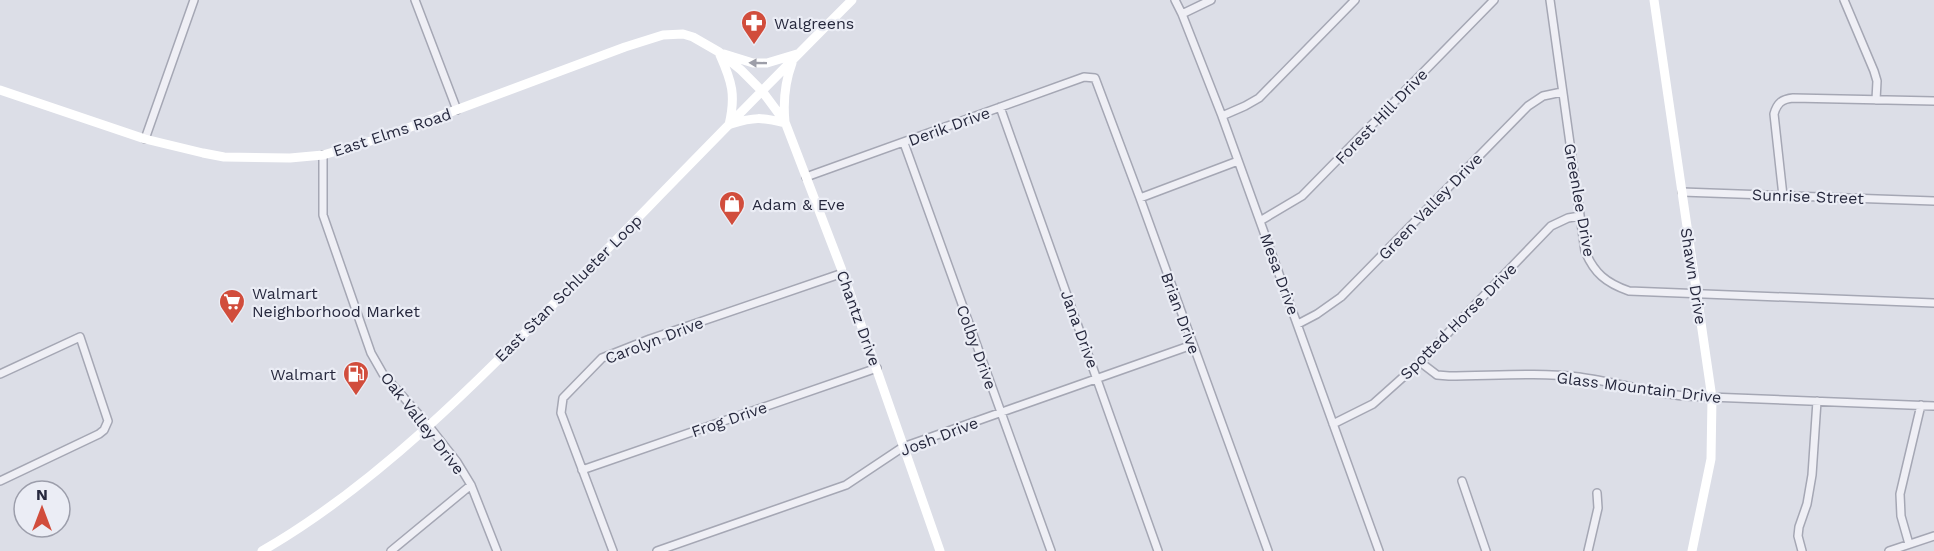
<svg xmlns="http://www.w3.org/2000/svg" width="1934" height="551" font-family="'Work Sans',sans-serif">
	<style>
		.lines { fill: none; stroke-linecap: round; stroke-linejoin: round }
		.street-casing { stroke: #a5a7b4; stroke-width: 10 }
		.street { stroke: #efeff5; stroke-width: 7 }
		.secondary { stroke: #fff; stroke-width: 9 }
		.oneway { fill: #9d9ea8 }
		.labels { text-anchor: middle; stroke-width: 4.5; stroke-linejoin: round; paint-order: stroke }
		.poi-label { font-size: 16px; fill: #26283d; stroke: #ebedf5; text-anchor: start }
		.street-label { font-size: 16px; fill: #26283d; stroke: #ebedf5 }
	</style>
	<rect width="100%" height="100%" fill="#dcdee7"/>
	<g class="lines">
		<defs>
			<path id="street" d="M415,0L457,110
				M1175,0L1182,14L1222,116L1379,551
				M1550,0L1585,251C1594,273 1606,283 1629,291L1934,303
				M1844,0L1874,71L1877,81L1876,100
				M1182,14L1211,0
				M1000,107L1158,551
				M1222,116L1245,106L1259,98L1355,0
				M145,139L194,0
				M904,143L1051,551
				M323,155V215L371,353L383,374L428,425L457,462L471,485L497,551
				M806,177L1084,77L1095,78L1140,198L1268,551
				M1682,192L1934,201
				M1783,196L1774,114C1777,103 1782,99 1793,98L1934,101
				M1140,198L1238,161
				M1260,221L1302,196L1494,0
				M1298,324L1317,314L1341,297L1528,106L1543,96L1562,92
				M1420,362L1437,375L1449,376C1491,376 1536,372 1579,377C1614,382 1648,392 1684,396L1934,406
				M0,374L80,337L108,421L104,430L99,434L0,481
				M1333,424L1373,404L1420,362L1551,226L1568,218L1580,216
				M582,470L877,368
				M1462,481L1486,551
				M1909,544L1901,516L1900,494L1921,405
				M391,551L471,485
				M613,551L561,413L563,398L602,358L650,339L843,273
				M657,551L846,485L903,447L1192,345
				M1588,551L1598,508L1597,493
				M1802,551L1798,536L1799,527L1807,504L1812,475L1817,401
				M1889,551L1934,536"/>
		</defs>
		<use href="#street" class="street-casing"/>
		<use href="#street" class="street"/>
		<path class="secondary" d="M1654,0L1712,398L1711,459L1692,551
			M724,54L753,63H767L797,54
			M720,55C732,82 736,95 729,125
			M0,90L145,139L203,153L224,157L290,158L323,155L381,138L625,47L663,35L683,34L693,37L719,52L741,70L762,91L785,122L843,273L940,551
			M785,122C783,102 785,82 792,63
			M731,124C754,117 762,117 785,123
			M262,551C380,483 483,376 578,279C669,186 760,92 852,0"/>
	</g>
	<defs><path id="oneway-solid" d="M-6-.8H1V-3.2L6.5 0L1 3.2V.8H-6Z" transform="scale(1.5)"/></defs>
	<use class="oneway" href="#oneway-solid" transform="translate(758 63) rotate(-179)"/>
	<defs>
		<symbol id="pharmacy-pin" viewBox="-11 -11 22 30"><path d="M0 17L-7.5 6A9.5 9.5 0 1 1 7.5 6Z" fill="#d14d3c" stroke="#ebedf5"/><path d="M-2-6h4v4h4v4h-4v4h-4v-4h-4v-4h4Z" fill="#fff"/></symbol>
		<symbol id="shop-pin" viewBox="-11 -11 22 30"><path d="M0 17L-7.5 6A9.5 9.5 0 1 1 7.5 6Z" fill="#d14d3c" stroke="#ebedf5"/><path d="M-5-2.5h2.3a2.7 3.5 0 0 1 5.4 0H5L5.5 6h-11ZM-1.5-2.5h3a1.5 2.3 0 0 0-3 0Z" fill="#fff"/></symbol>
		<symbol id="supermarket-pin" viewBox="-11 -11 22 30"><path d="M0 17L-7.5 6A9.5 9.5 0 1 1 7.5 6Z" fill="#d14d3c" stroke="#ebedf5"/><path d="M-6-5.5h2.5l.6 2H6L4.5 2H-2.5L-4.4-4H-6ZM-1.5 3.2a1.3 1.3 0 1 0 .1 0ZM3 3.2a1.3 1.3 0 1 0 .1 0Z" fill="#fff"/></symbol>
		<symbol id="fuel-pin" viewBox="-11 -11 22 30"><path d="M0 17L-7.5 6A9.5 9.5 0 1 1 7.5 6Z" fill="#d14d3c" stroke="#ebedf5"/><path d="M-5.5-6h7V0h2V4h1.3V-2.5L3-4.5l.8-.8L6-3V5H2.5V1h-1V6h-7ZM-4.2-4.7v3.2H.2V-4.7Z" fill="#fff"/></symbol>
	</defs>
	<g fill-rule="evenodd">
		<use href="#pharmacy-pin" x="739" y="8" width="30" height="40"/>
		<use href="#shop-pin" x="717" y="189" width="30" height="40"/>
		<use href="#supermarket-pin" x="217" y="287" width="30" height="40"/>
		<use href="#fuel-pin" x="341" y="359" width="30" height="40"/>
	</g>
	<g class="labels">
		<g class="poi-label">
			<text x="774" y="29">Walgreens</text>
			<text x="752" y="210">Adam &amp; Eve</text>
			<text x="252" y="299">Walmart<tspan x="252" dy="18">Neighborhood Market</tspan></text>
			<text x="336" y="380" text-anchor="end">Walmart</text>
		</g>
		<g class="street-label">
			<text transform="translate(1381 116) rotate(-46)" y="6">Forest Hill Drive</text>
			<text transform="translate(949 126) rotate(-20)" y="6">Derik Drive</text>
			<text transform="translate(392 132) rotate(-18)" y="6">East Elms Road</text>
			<text transform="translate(1808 196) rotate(2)" y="6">Sunrise Street</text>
			<text transform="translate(1580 200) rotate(80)" y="6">Greenlee Drive</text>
			<text transform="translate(1430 206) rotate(-46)" y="6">Green Valley Drive</text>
			<text transform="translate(1280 274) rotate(70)" y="6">Mesa Drive</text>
			<text transform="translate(1694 276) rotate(81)" y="6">Shawn Drive</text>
			<text transform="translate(568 288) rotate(-45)" y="6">East Stan Schlueter Loop</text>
			<text transform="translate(1181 313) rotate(70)" y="6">Brian Drive</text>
			<text transform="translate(859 318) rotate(70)" y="6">Chantz Drive</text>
			<text transform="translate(1458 321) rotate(-45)" y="6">Spotted Horse Drive</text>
			<text transform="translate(1080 329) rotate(70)" y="6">Jana Drive</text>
			<text transform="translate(654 340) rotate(-21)" y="6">Carolyn Drive</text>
			<text transform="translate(977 347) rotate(70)" y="6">Colby Drive</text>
			<text transform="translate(1639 387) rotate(7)" y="6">Glass Mountain Drive</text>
			<text transform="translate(729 419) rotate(-19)" y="6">Frog Drive</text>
			<text transform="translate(423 423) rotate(52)" y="6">Oak Valley Drive</text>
			<text transform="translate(939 436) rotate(-21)" y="6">Josh Drive</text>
		</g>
	</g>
	<g transform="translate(42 509)"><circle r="28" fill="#ebedf5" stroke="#9c9eab" stroke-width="1.5"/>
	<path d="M0-4.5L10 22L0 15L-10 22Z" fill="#d14d3c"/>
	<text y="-9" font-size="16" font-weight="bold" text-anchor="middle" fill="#26283d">N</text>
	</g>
</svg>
